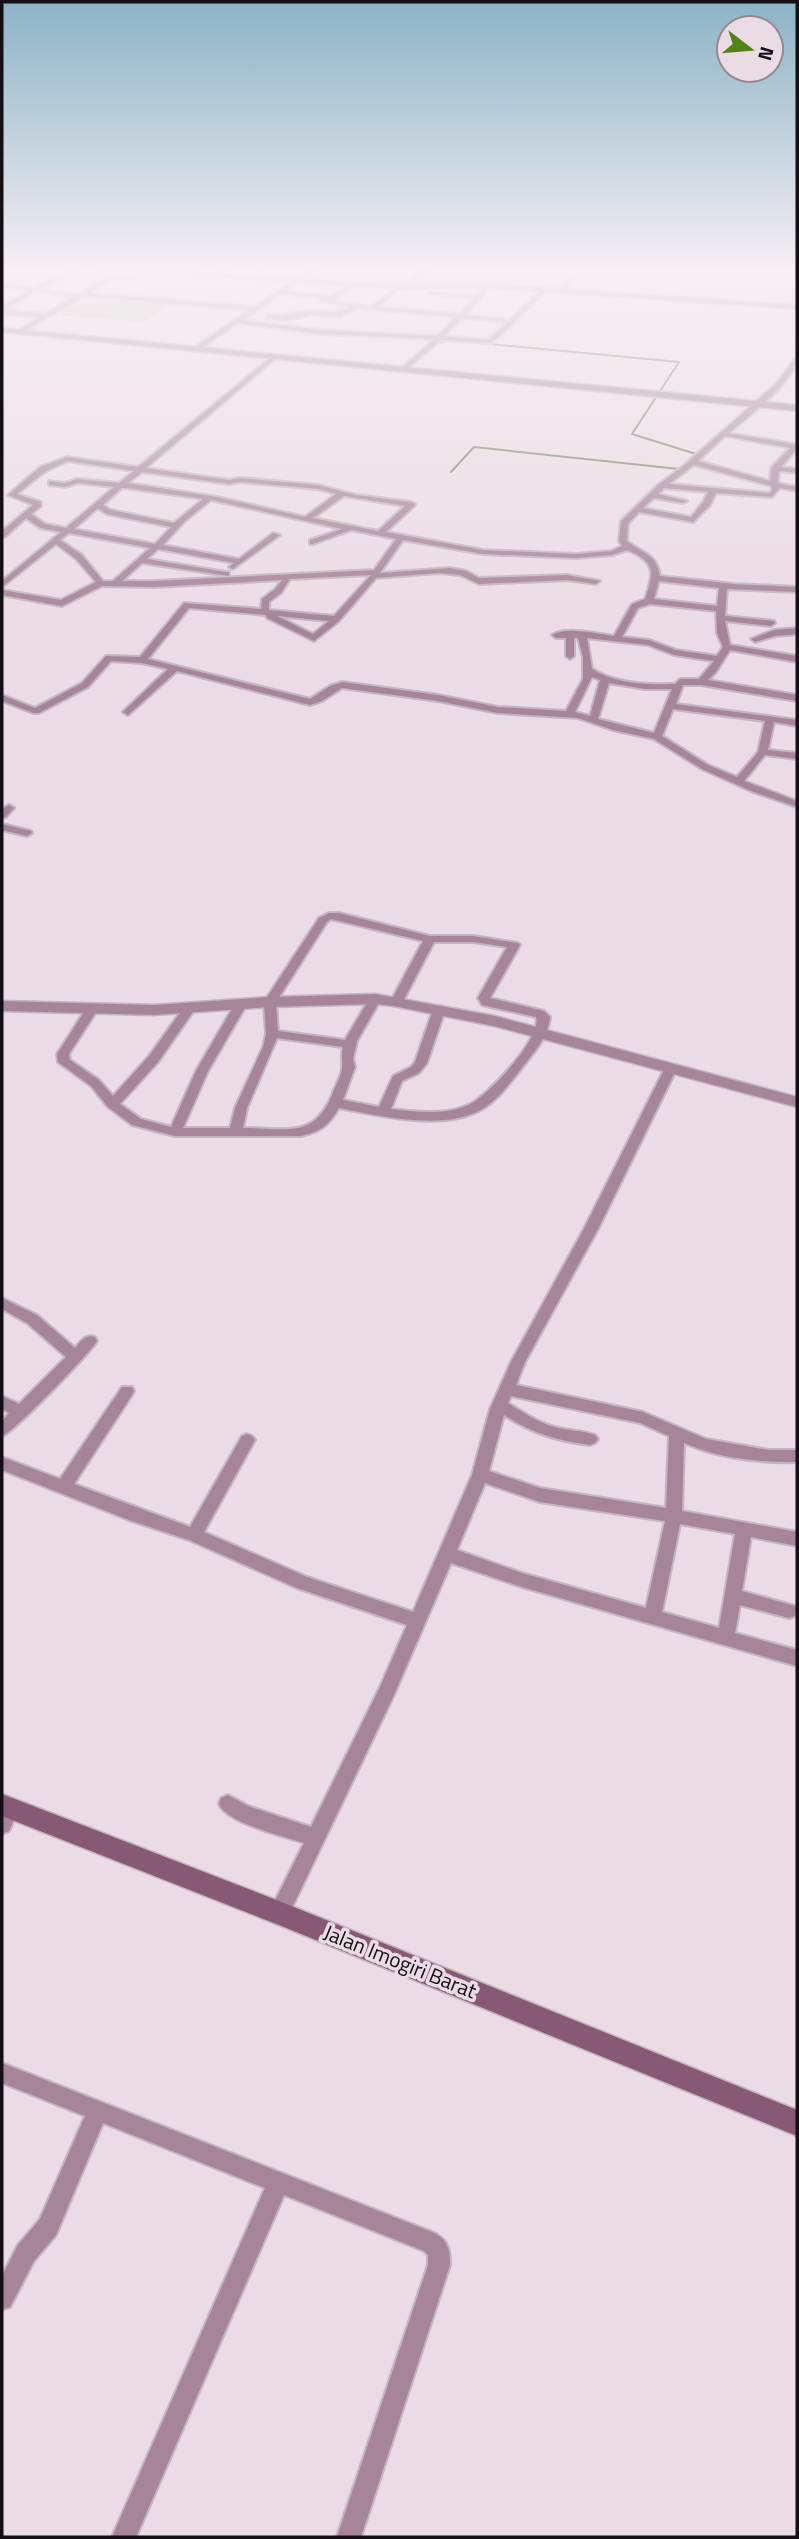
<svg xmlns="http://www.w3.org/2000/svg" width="799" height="2539" font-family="'Titillium Web',sans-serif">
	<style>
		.green { fill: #bfcdb6 }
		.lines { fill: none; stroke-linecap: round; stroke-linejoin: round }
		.stream { stroke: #75816c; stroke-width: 2 }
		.minor-casing { stroke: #c4b6be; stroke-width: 4 }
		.tertiary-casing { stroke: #c4b6be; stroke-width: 3 }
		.secondary-casing { stroke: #c4b6be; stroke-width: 3 }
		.minor { fill: #a68599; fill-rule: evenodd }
		.tertiary { fill: #a68599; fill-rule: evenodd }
		.secondary { fill: #885976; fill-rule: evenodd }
		.labels { text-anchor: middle; stroke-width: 7; stroke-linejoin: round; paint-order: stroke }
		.near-street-label { font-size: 21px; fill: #140f12; stroke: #ebdbe4 }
	</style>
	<rect width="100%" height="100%" fill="#ebdbe4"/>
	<path class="green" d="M89,296L173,303L144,322L59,315Z"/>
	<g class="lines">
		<path class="stream" d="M439,343L448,340L679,362L632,434L696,454L679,469L474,447L451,472"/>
		<defs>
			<path id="minor" d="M70,269H78L40,289L79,294L109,276L132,275L140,269L143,271L135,278L112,279L89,293L254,307L294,280H298L309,269H316L302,282H298L286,291L332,296L352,282L354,285L334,301L371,307L399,285L401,288L377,307L459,314L474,298L427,294L430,292L477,295L489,284L491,287L465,315L504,319L506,322L462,318L444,336L488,340L544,288L549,289L492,343L441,340L403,372L401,369L434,339L321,334L238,323L198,350H194V348L249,310L84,296L22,333H18V331L40,317L2,314V307L28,290L2,287V283L33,288ZM35,291L74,297L45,314L5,310ZM281,294L320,298V301L350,307C336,314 327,311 312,311C297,312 284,316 268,315L266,318L287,320L311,315L340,317L357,308L455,317L438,336L321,330L243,320Z
				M223,269H230L221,277H217Z
				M260,269H267L255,279H251Z
				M422,269H428L410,288H406Z
				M568,278L573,279L564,291H560Z
				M274,355L276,358L146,468L229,480L240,478L318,485L356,495L411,502L415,504L414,506L386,532L483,550L576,554L611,551L622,546L619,541L621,521L659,484L682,467L776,384L797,356C797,381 748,416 729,433L794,444L797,443V449L781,467L797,469V473L779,471L778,483L797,487V491L780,488L772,497L716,493L710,505L693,522L639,512L628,524L627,541C641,553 657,553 660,576L734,584L797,587V592L727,589L725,616L774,621L775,623L771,626L725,621L730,645L797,656V662L730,650L716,672L708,680L797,695V701L701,685H683L676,704L797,720V726L774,722L768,750L797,753V759L765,755L744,781L797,801V807L751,791L702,769L654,739L613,730L578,718L498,713L438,701L342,688L322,701L310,705L177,671L128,715L123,712L125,710L168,669L142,663L111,661L88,687L39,713H33L2,701V695L35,708L82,683L106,656L140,657L184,603L261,609L262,599L275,589L282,580L155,587L102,586L62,606L2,595V590L61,600L96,582L76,559L56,544L2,587V581L61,532L40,528L26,518L5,537H2V531L33,505L8,495L40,467L67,457L138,467ZM725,436L790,448L771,468L770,481L698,461ZM68,461L134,471L119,483L77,479L65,483L49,481V485L65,487L78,483L114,487L66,528L45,524L31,514L41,506V502L17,494L46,471ZM694,465L771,486L772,489L770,493L669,484ZM142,472L229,484L240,482L318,489L336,494L305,517L217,497L128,483ZM122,488H126L203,499L174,523L111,510L103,505ZM664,488L708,492L703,502L691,517L643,508L654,498L683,503L687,501L658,494ZM344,496L405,506L378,531L313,518ZM211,500L342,529L310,540V544H313L351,530L396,539L374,570L155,581H122L142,563L229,576V572H226L147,559L158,549L234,563L229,567L233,569L280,535L273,533L239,559L163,545L185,521ZM98,508L106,514L171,527L155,544L74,529ZM69,533L150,548L113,581H103L82,555L60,540ZM403,540L483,554L576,558L612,555L628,550C656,563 654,572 645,599L632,604L614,636C596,634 567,626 552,635L556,638H566V656L570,659L574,656V638H578L583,657V679L566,711L498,707L438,695L342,682L330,686L310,699L148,659L189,608L266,615L267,618L314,641L339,621L376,578L439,573L460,575L479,584L567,580L596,584L600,581L567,575L479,578L466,571L450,568L380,573ZM371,575L334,616L269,610V602L281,593L290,579ZM659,581L719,588L717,606L654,599ZM650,604L716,611L717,633L723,647L717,656L676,650L649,640L622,637L638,608ZM277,616L329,621L313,634ZM587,638L648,645L674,655L714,661L699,679H680L675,684H669C643,685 614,683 592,669ZM592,677L600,680L590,716L575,712ZM609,683L645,689H672L654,733L598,719ZM673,709L765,721L758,752L737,777L708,765L662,736Z
				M797,628V634L775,636L755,642L751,639L774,630Z
				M9,805L14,808L6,817L2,818V809Z
				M2,824L31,831L32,833L27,836L2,830Z
				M329,913H339L430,936H473L518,943L520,945L490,998L544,1011L550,1017C548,1038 533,1053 521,1069C510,1083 499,1098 484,1108C446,1132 381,1116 339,1108C329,1125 320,1132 301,1136H175L132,1125L108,1107L91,1086L58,1062L57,1054L88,1006H96L98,1009L69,1054L70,1060L99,1080L113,1096L149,1056L185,1006H193L195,1009L158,1062L120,1104L141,1119L171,1127L196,1071L235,1004L237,1001H245L247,1004L208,1071L183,1128H230L235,1108L263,1047L266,1034L264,1002L319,918ZM331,919L423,941L391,1001L397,1005L403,1001L434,942H473L507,947L478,998L482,1005L536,1017C543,1037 486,1099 466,1106C443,1115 415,1112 391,1109L402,1081L419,1073L427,1063L445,1010L443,1007L439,1006L433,1010L415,1062L411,1067L393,1076L379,1107L343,1100L355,1067L353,1059L357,1041L381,999L379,996H371L345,1040L278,1031L276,1002L327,922ZM277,1038L343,1047C341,1054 343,1062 342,1069C341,1076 337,1083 334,1090C316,1140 288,1128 243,1128L247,1108Z
				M671,1064L677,1068L599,1227L525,1362L516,1385L643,1412L706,1439L769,1450H797V1462C760,1463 718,1458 684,1443L682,1511L797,1532V1546L751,1537L742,1591L795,1606L797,1611L795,1616L789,1618L740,1605L735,1633L797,1650V1666L522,1587L451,1563L393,1697L286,1920L279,1923L272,1920L269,1913L304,1843C283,1836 227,1823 219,1804L221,1798L228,1795L248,1806L311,1827L380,1687L407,1625L297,1588L189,1540L129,1520L2,1470V1457L60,1479L122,1387H132L134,1391L132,1395L74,1484L190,1527L242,1436L247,1434L252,1436L255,1440L204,1532L307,1577L413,1612L472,1475L490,1409L511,1362L585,1227L665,1068ZM511,1396L640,1423L669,1436L666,1508L540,1488L489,1471L504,1415C531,1433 557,1441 590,1445L595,1443L598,1439L595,1435C582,1430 568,1431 555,1427C538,1423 523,1412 508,1403ZM485,1483L540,1502L665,1521L646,1608L522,1573L457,1550ZM680,1524L735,1534L719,1628L662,1612Z
				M2,1298L37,1315L75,1348C81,1341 85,1334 95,1337L97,1341C89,1354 13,1433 2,1436V1421L9,1413L2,1409V1396L19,1404L66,1357L27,1323L2,1309Z
				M10,1800L17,1803L19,1809L9,1831L2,1834V1806Z
				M2,2063L432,2232C448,2239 450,2249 450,2265L361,2537H337L428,2265V2255L424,2251L284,2195L136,2537H112L265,2188L103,2123L56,2235L34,2261L10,2307L2,2310V2276L18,2245L40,2219L85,2116L2,2083Z"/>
			<path id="tertiary" d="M98,269H140L399,285L489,284L797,305V309L489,288L399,289Z
				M2,328L797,405V411L2,332Z
				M375,994L495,1016L797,1097V1107L494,1026L393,1006L375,1004L270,1007L154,1015L2,1011V1001L154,1005L270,997Z"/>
			<path id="secondary" d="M2,1794L279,1901L797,2110V2136L279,1925L2,1816Z"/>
		</defs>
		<use href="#minor" class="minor-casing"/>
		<use href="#tertiary" class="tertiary-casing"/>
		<use href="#secondary" class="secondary-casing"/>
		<use href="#minor" class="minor"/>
		<use href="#tertiary" class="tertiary"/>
		<use href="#secondary" class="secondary"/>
	</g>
	<linearGradient id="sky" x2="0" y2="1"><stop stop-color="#8bb3c6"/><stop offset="0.43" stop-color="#f6eff3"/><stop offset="1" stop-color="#f6eff3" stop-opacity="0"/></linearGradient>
	<rect width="799" height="625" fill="url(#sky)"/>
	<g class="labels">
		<g class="near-street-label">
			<text transform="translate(400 1962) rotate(22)" y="7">Jalan Imogiri Barat</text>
		</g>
	</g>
	<rect width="799" height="2539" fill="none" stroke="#140f12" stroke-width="7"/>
	<g transform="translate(750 49) rotate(106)"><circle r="33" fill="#ebdbe4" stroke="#958990" stroke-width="2"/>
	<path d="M0-5L12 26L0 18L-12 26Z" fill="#518318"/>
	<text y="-10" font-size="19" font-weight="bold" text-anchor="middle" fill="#140f12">N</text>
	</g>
</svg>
